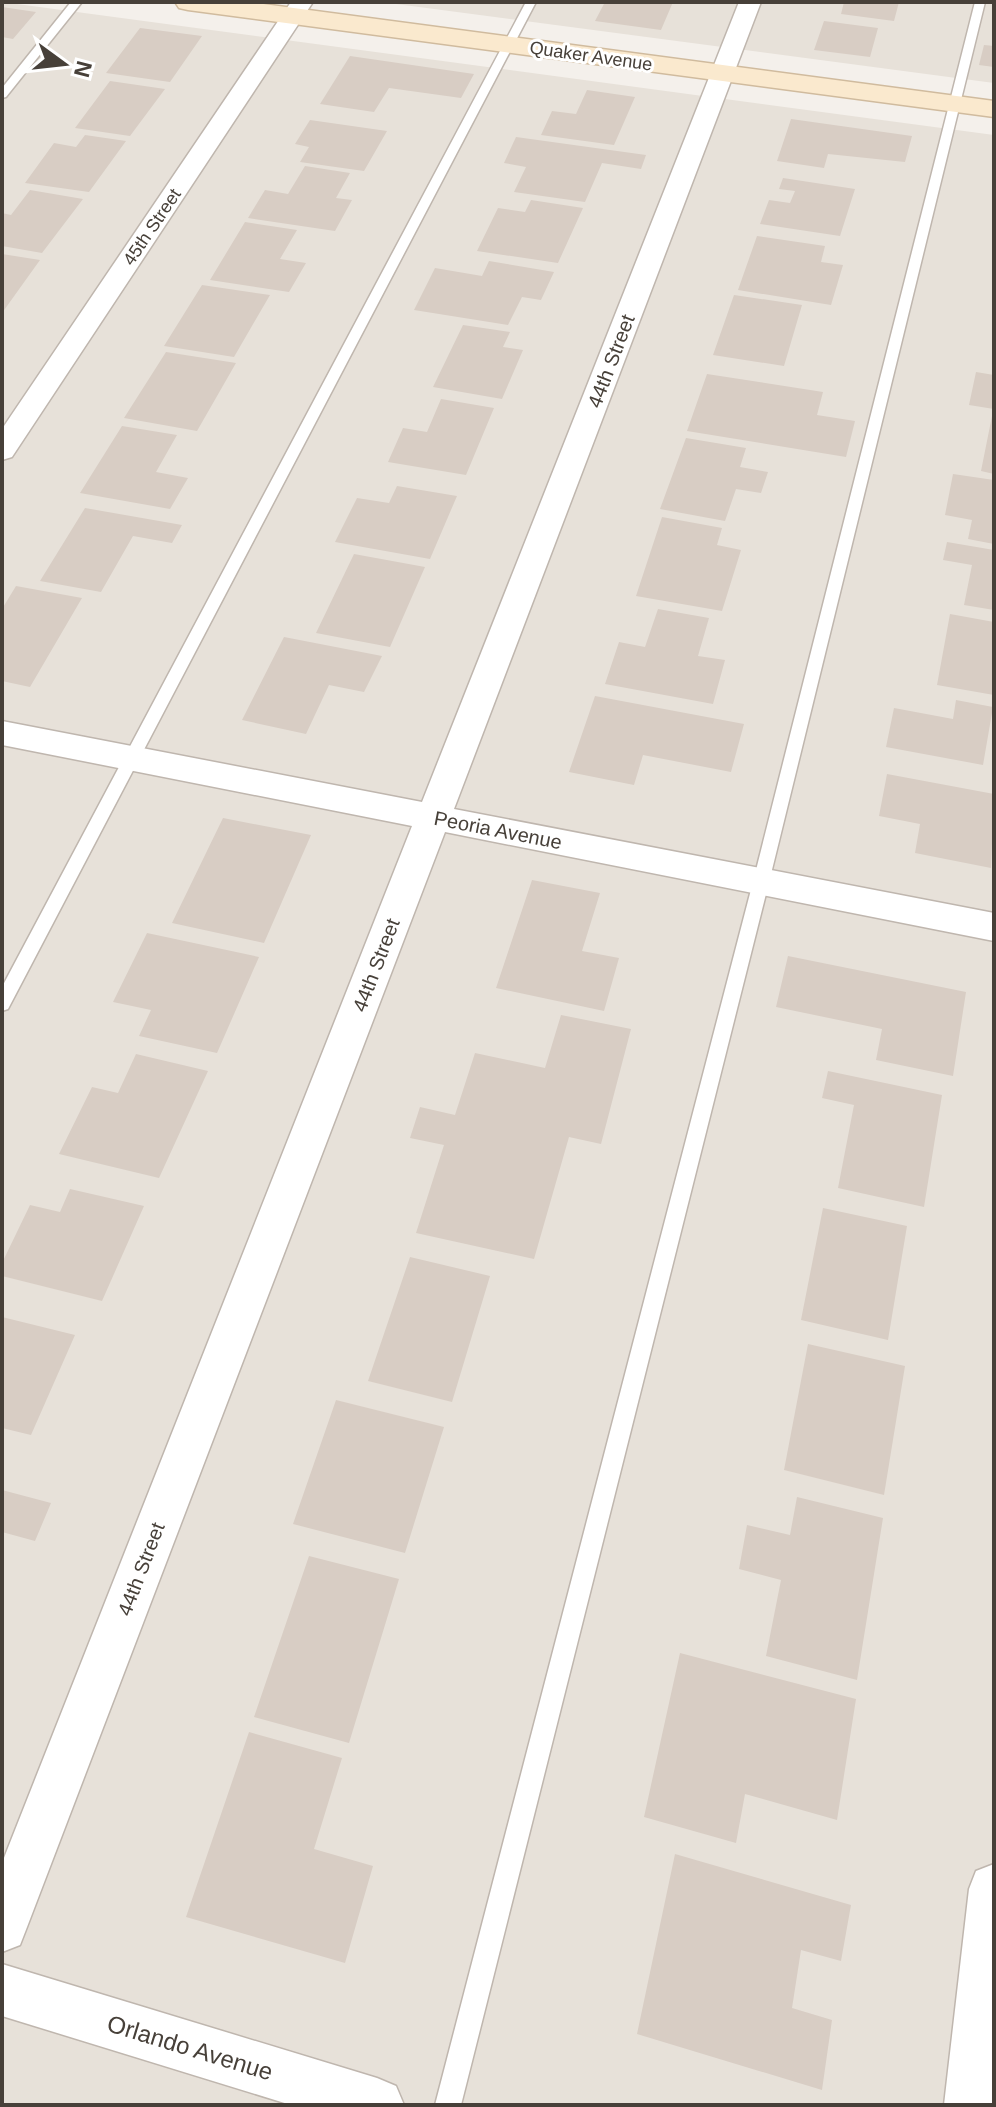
<svg xmlns="http://www.w3.org/2000/svg" width="996" height="2107" font-family="Helvetica,sans-serif">
	<style>
		.residential { fill: #e7e1d9 }
		.building { fill: #d8cdc4 }
		.lines { fill: none; stroke-linecap: round; stroke-linejoin: round }
		.lane-casing { stroke: #bfb6ae; stroke-width: 3 }
		.street-casing { stroke: #bfb6ae; stroke-width: 3 }
		.secondary-casing { stroke: #d0bb9e; stroke-width: 3 }
		.lane { fill: #fff; fill-rule: evenodd }
		.street { fill: #fff; fill-rule: evenodd }
		.secondary { fill: #fae9ce; fill-rule: evenodd }
		.labels { text-anchor: middle; stroke-width: 6; stroke-linejoin: round; paint-order: stroke }
		.far-street-label { font-size: 18px; fill: #474039; stroke: #fff }
		.street-label { font-size: 20px; fill: #474039; stroke: #fff }
		.near-street-label { font-size: 24px; fill: #474039; stroke: #fff }
	</style>
	<rect width="100%" height="100%" fill="#f4f0eb"/>
	<path class="residential" d="M2,2L994,135V2105H2Z
		M381,2H994V83Z"/>
	<path class="building" d="M605,2H673L661,30L595,21Z
		M844,2H899L894,21L841,14Z
		M2,7L36,12L13,39L2,37Z
		M824,21L878,28L870,57L814,50Z
		M140,28L202,36L170,82L106,73Z
		M984,45L994,46V67L979,65Z
		M350,56L474,74L461,98L389,88L374,112L320,104Z
		M110,81L165,89L130,136L75,128Z
		M587,90L635,97L614,145L541,135L552,111L576,114Z
		M791,119L912,136L905,162L828,154L824,168L777,161Z
		M310,120L387,131L364,171L300,162L309,147L295,144Z
		M85,135L126,141L89,192L25,183L54,143L76,147Z
		M516,137L646,155L641,169L602,163L585,202L514,192L526,167L504,163Z
		M305,166L350,173L336,198L352,200L335,231L248,218L265,190L288,194Z
		M783,178L855,189L840,236L760,224L769,200L790,203L795,191L779,189Z
		M30,190L83,199L42,253L2,246V213L11,215Z
		M531,200L583,208L558,263L477,251L498,208L525,212Z
		M245,222L297,230L280,259L306,263L289,292L210,280Z
		M757,236L825,246L821,262L843,265L831,305L738,290Z
		M2,254L40,260L2,313Z
		M489,261L554,272L541,300L522,297L508,325L414,310L435,268L482,276Z
		M202,285L270,295L234,357L164,346Z
		M734,295L802,305L784,366L713,355Z
		M463,325L510,332L503,347L523,350L502,399L433,387Z
		M166,352L236,363L197,431L124,418Z
		M976,372L994,375V409L969,405Z
		M707,374L823,392L817,415L855,421L846,457L687,431Z
		M441,399L494,408L466,475L388,462L403,428L427,432Z
		M993,411H994V474L981,471Z
		M122,426L177,435L156,472L188,478L170,509L80,493Z
		M686,438L746,448L740,467L768,472L761,493L736,489L725,521L660,509Z
		M953,474L994,480V544L968,539L972,520L945,515Z
		M397,486L457,496L430,559L335,542L357,498L389,503Z
		M85,508L182,525L172,543L133,536L101,592L40,581Z
		M662,517L722,528L717,545L741,550L722,611L636,596Z
		M947,542L994,550V610L964,605L972,565L943,560Z
		M354,554L425,567L390,647L316,633Z
		M16,586L82,598L30,687L2,681V609Z
		M658,609L709,618L698,656L725,660L713,704L605,684L619,642L645,647Z
		M950,614L994,622V695L937,685Z
		M284,637L382,656L364,692L329,685L306,734L242,720Z
		M595,696L744,724L731,772L643,755L634,785L569,772Z
		M956,700L993,707L983,765L886,747L894,708L953,719Z
		M887,774L994,794L991,868L915,853L920,824L879,816Z
		M223,818L311,835L264,943L172,923Z
		M532,880L600,893L582,951L619,958L604,1011L496,988Z
		M147,933L259,957L217,1053L139,1036L151,1010L113,1002Z
		M788,956L966,992L953,1076L876,1060L882,1029L776,1007Z
		M561,1015L631,1029L601,1144L569,1137L534,1259L416,1233L444,1145L410,1138L420,1107L455,1115L475,1053L545,1068Z
		M136,1054L208,1071L159,1178L59,1154L92,1087L118,1093Z
		M828,1071L942,1095L924,1207L838,1188L854,1105L822,1098Z
		M70,1189L144,1206L102,1301L2,1276V1263L30,1205L60,1212Z
		M823,1208L907,1226L888,1340L801,1320Z
		M410,1257L490,1276L452,1402L368,1381Z
		M2,1317L75,1335L31,1435L2,1428Z
		M808,1344L905,1366L884,1495L784,1470Z
		M336,1400L444,1427L405,1553L293,1524Z
		M2,1490L51,1503L35,1541L2,1532Z
		M797,1497L883,1518L857,1680L766,1656L781,1580L739,1569L747,1525L790,1535Z
		M309,1556L399,1579L349,1743L254,1717Z
		M680,1653L856,1699L837,1820L745,1794L736,1843L644,1817Z
		M249,1732L342,1758L314,1849L373,1866L345,1963L186,1917Z
		M675,1854L851,1905L841,1961L801,1950L792,2008L832,2020L822,2090L637,2034Z"/>
	<g class="lines">
		<defs>
			<path id="lane" d="M71,2H82L6,97L2,98V88Z
				M526,2H536L8,1009L2,1011V987Z
				M975,2H985L769,882L461,2105H435L753,882Z"/>
			<path id="street" d="M291,2H313L12,457L2,460V429Z
				M739,2H761L454,809L994,913V941L445,832L27,1927L20,1945L2,1952V1863L412,826L2,745V721L422,802Z
				M994,1864V2105H944L969,1889L976,1871Z
				M2,1964L377,2078L396,2086L404,2105H291L2,2016Z"/>
			<path id="secondary" d="M175,2H248L994,101V117L188,10L179,8Z"/>
		</defs>
		<use href="#lane" class="lane-casing"/>
		<use href="#street" class="street-casing"/>
		<use href="#secondary" class="secondary-casing"/>
		<use href="#lane" class="lane"/>
		<use href="#street" class="street"/>
		<use href="#secondary" class="secondary"/>
	</g>
	<g class="labels">
		<g class="far-street-label">
			<text transform="translate(591 56) rotate(8)" y="6">Quaker Avenue</text>
			<text transform="translate(152 227) rotate(-56)" y="6">45th Street</text>
		</g>
		<g class="street-label">
			<text transform="translate(611 361) rotate(-69)" y="7">44th Street</text>
			<text transform="translate(498 830) rotate(11)" y="7">Peoria Avenue</text>
			<text transform="translate(376 965) rotate(-69)" y="7">44th Street</text>
			<text transform="translate(141 1569) rotate(-69)" y="7">44th Street</text>
		</g>
		<g class="near-street-label">
			<text transform="translate(190 2048) rotate(17)" y="8">Orlando Avenue</text>
		</g>
	</g>
	<rect width="996" height="2107" fill="none" stroke="#474039" stroke-width="8"/>
	<g transform="translate(64 64) rotate(105)" stroke="#ffffff" stroke-width="6" paint-order="stroke">
	<path d="M0-6L14 30L0 20L-14 30Z" fill="#474039"/>
	<text y="-12" font-size="22" font-weight="bold" text-anchor="middle" fill="#474039">N</text>
	</g>
</svg>
